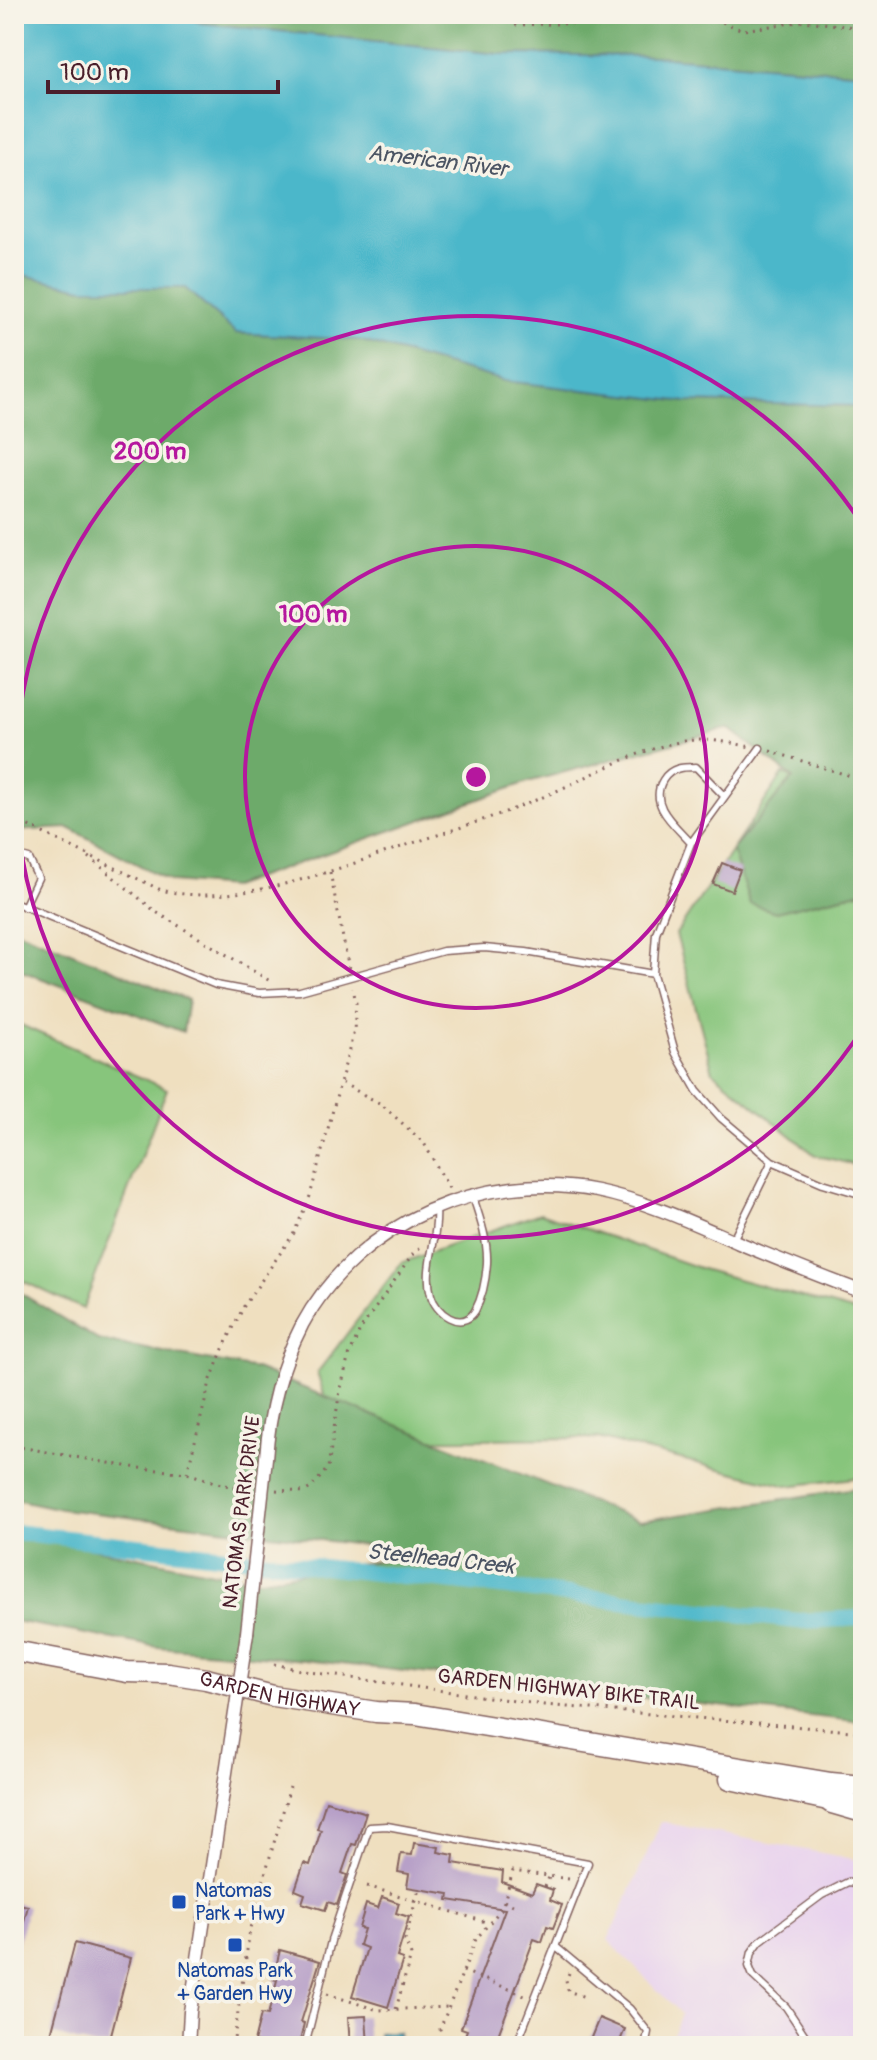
<svg xmlns="http://www.w3.org/2000/svg" width="877" height="2060" font-family="Pangolin,sans-serif">
	<style>
		.built { fill: #e8d2ee }
		.green { fill: #87c57b; stroke: #687253; stroke-width: 2 }
		.forest { fill: #6daa6b; stroke: #5c644b; stroke-width: 2 }
		.water { fill: #4cb7ca; stroke: #4b6b7a; stroke-width: 2 }
		.lines { fill: none; stroke-linecap: round; stroke-linejoin: round }
		.canal { stroke: #4cb7ca; stroke-width: 16 }
		.building { fill: #b7a0c8 }
		.lane-casing { stroke: #84625f; stroke-width: 9 }
		.street-casing { stroke: #84625f; stroke-width: 15 }
		.primary-casing { stroke: #84625f; stroke-width: 23 }
		.highway-casing { stroke: #84625f; stroke-width: 27 }
		.path { stroke: #84625f; stroke-width: 3; stroke-dasharray: 2 6; stroke-linecap: butt }
		.lane { stroke: #fff; stroke-width: 6 }
		.street { stroke: #fff; stroke-width: 12 }
		.primary { stroke: #fff; stroke-width: 20 }
		.highway { stroke: #fff; stroke-width: 24 }
		.street-bridge-casing { stroke: #84625f; stroke-width: 15; stroke-linecap: butt }
		.street-bridge { stroke: #fff; stroke-width: 12 }
		.ring { fill: none; stroke: #b5179e; stroke-width: 4 }
		.transit-dot { fill: #1a4fb4; stroke: #f7f3e8; stroke-width: 3 }
		.labels { text-anchor: middle; stroke-width: 7; stroke-linejoin: round; paint-order: stroke }
		.street-label { font-size: 20px; fill: #4a1f2b; stroke: #f7f3e8 }
		.transit-label { font-size: 20px; fill: #164399; stroke: #f7f3e8; text-anchor: start }
		.water-label { font-size: 22px; font-style: italic; fill: #4b5463; stroke: #f7f3e8 }
		.centre { fill: #b5179e; stroke: #f7f3e8; stroke-width: 4 }
		.ring-label { font-size: 24px; text-anchor: middle; font-weight: bold; fill: #b5179e; stroke: #f7f3e8; stroke-width: 7; stroke-linejoin: round; paint-order: stroke }
	</style>
	<rect width="100%" height="100%" fill="#f7f3e8"/>
	<filter id="ink" filterUnits="userSpaceOnUse"><feTurbulence type="fractalNoise" baseFrequency=".0125" numOctaves="2"/><feDisplacementMap in="SourceGraphic" scale="16" xChannelSelector="R" yChannelSelector="G"/><feConvolveMatrix kernelMatrix="1 2 1 2 8 2 1 2 1" color-interpolation-filters="sRGB"/></filter>
	<filter id="wash" filterUnits="userSpaceOnUse"><feTurbulence type="fractalNoise" baseFrequency=".006" numOctaves="4" result="noise"/><feDisplacementMap in="SourceGraphic" scale="32" xChannelSelector="R" yChannelSelector="G"/><feGaussianBlur stdDeviation="1.8" result="paint"/><feColorMatrix in="noise" values="0 0 0 0 0 0 0 0 0 0 0 0 0 0 0 0 0 1.4 0 .05"/><feComposite in="paint" operator="in"/></filter>
	<g filter="url(#wash)">
		<rect width="100%" height="100%" fill="#efdfbf"/>
		<path class="built" d="M661,1822L863,1861V2046H668L681,2014L608,1940Z"/>
		<path class="green" d="M783,774L863,806V1167L815,1155L713,1072L676,934Z
			M14,1022L167,1089L83,1309L14,1277Z
			M540,1213L705,1270L863,1314V1477L787,1486L598,1438L339,1440L317,1373L401,1263Z"/>
		<path class="forest" d="M177,14H863V73L654,56L499,54L201,23Z
			M14,273L83,288H185L236,333L359,340L505,381L687,402L863,406V891L776,912L750,904L732,850L793,778L729,728L528,782L231,887L171,882L69,828L14,831Z
			M14,929L188,1000L183,1032L14,968Z
			M14,1289L98,1340L256,1369L639,1521L863,1487V1722L305,1660L158,1647L14,1621V1533L254,1580L428,1553L61,1509L14,1499Z"/>
		<path class="water" d="M14,14H177L201,23L499,54L654,56L863,73V406L687,402L505,381L359,340L236,333L185,288H83L14,273Z
			M398,2032L399,2046H379L378,2033Z"/>
		<g class="lines">
			<path class="canal" d="M14,1532L798,1621L863,1618"/>
		</g>
		<g id="blocks">
			<path class="building" d="M722,863L740,870L732,891L713,884Z
				M326,1801L366,1813L356,1845L352,1844L342,1873L347,1875L337,1905L328,1902L325,1910L302,1903L305,1894L295,1890L304,1863L310,1865L321,1830L317,1829Z
				M414,1843L439,1847L438,1852L454,1855L453,1863L503,1871L502,1882L532,1893L536,1884L553,1890L550,1900L562,1905L553,1928L547,1926L542,1942L534,1939L494,2046H461L467,2030L461,2028L505,1909L448,1900L449,1894L407,1887L409,1874L398,1872L401,1854L412,1855Z
				M382,1897L399,1903L396,1913L409,1917L397,1957L403,1959L388,2007L352,1996L367,1948L359,1945L364,1929L359,1928L366,1904L378,1908Z
				M14,1903L28,1906L18,1943L14,1942Z
				M75,1943L131,1958L108,2046H95L51,2034Z
				M280,1950L320,1961L301,2022L304,2023L299,2046H270L254,2042L261,2014L268,2015L277,1980L273,1979Z
				M366,2016L368,2046H350L348,2017Z
				M599,2018L625,2029L618,2046H594L595,2042L590,2040Z"/>
		</g>
	</g>
	<g filter="url(#ink)">
		<use href="#blocks" fill-opacity="0" stroke="#84625f" stroke-width="2"/>
		<g class="lines">
			<defs>
				<path id="lane" d="M760,748L691,843L656,933L653,974L675,1052L697,1091L721,1118L772,1161L823,1183L863,1195
					M691,843C675,825 648,805 663,780C671,767 683,767 696,767L724,796
					M14,855L29,859L38,878L24,907
					M14,902L216,985L259,993L300,991L443,951L484,948L526,952L653,974
					M436,1209C439,1238 423,1267 431,1295C435,1312 461,1333 475,1311C482,1298 486,1278 487,1263C488,1241 480,1218 473,1197
					M733,1240L772,1161
					M556,1947L630,2009L648,2032L645,2046
					M305,2046L332,1937L369,1827L387,1826L588,1863L516,2046
					M812,2046L786,2007L753,1976L749,1966L752,1952L760,1941L822,1895L848,1882L863,1884"/>
				<path id="street" d="M266,1458C269,1413 281,1366 302,1325C358,1222 484,1169 597,1191C646,1201 693,1223 739,1243C780,1260 821,1277 863,1292
					M188,2046L190,2012L247,1633"/>
				<g id="primary">
					<path id="s1" d="M14,1651L127,1672L168,1673L206,1679L273,1696L376,1712L415,1714L831,1783L863,1786"/>
					<path d="M730,1779L847,1804"/>
				</g>
				<path id="highway" d="M832,1801L863,1810"/>
			</defs>
			<use href="#lane" class="lane-casing"/>
			<use href="#street" class="street-casing"/>
			<use href="#primary" class="primary-casing"/>
			<use href="#highway" class="highway-casing"/>
			<path class="path" d="M515,25L664,21L681,18L722,22L743,30L805,21L863,28
				M770,751L863,780
				M14,819L161,890C238,909 336,869 410,844C452,830 495,817 536,800C584,780 633,750 684,741C706,738 729,742 751,747
				M89,857L156,912L270,981
				M330,872L349,969
				M342,1083L381,1104L424,1143L450,1190
				M14,1446L131,1467L187,1473L224,1485L249,1488
				M187,1473L210,1382L222,1351L244,1306L294,1233L310,1196L354,1031L356,1003L353,988
				M276,1490L304,1492L311,1488L328,1468L339,1396L348,1359L360,1330L413,1254L422,1247
				M274,1664L309,1672L544,1705L863,1732
				M367,1886L489,1923
				M545,1887L549,1877
				M504,1901L513,1905
				M463,1971L527,1996
				M569,1973L566,1980L568,1991L585,1997
				M327,1994L378,2010L449,2007
				M396,2009L411,1955L405,1940L419,1889
				M233,2046L251,1923L290,1787
				M444,2046L440,2029L476,1939L502,1908L513,1871L569,1879"/>
			<use href="#lane" class="lane"/>
			<use href="#street" class="street"/>
			<use href="#primary" class="primary"/>
			<use href="#highway" class="highway"/>
			<defs>
				<path id="street-bridge" d="M247,1633L266,1458"/>
			</defs>
			<use href="#street-bridge" class="street-bridge-casing"/>
			<use href="#street-bridge" class="street-bridge"/>
		</g>
	</g>
	<g class="ring">
		<circle cx="476" cy="777" r="231"/>
		<path d="M863 1028A461 461 0 1 1 863 526"/>
	</g>
	<g class="transit-dot">
		<rect x="171" y="1894" width="16" height="16" rx="4"/>
		<rect x="227" y="1937" width="16" height="16" rx="4"/>
	</g>
	<g class="labels">
		<g class="street-label">
			<text transform="translate(241 1512) rotate(-83)" y="7">NATOMAS PARK DRIVE</text>
			<text transform="translate(569 1689) rotate(6)" y="7">GARDEN HIGHWAY BIKE TRAIL</text>
			<text dy="7" stroke="none"><textPath href="#s1" startOffset="270">GARDEN HIGHWAY</textPath></text>
		</g>
		<g class="transit-label">
			<text x="195" y="1897">Natomas<tspan x="195" dy="23">Park + Hwy</tspan></text>
			<text x="235" y="1977" text-anchor="middle">Natomas Park<tspan x="235" dy="23">+ Garden Hwy</tspan></text>
		</g>
		<g class="water-label">
			<text transform="translate(438 160) rotate(7)" y="8">American River</text>
			<text transform="translate(441 1558) rotate(6)" y="8">Steelhead Creek</text>
		</g>
	</g>
	<circle cx="476" cy="777" r="12" class="centre"/>
	<g class="ring-label">
		<text x="150" y="459">200 m</text>
		<text x="313" y="622">100 m</text>
	</g>
	<rect width="877" height="2060" fill="none" stroke="#f7f3e8" stroke-width="48"/>
	<path d="M48 80v12h230v-12" fill="none" stroke="#4a1f2b" stroke-width="4"/>
	<text x="60" y="80" font-size="24" fill="#4a1f2b" stroke="#f7f3e8" stroke-width="6" paint-order="stroke">100 m</text>
</svg>
